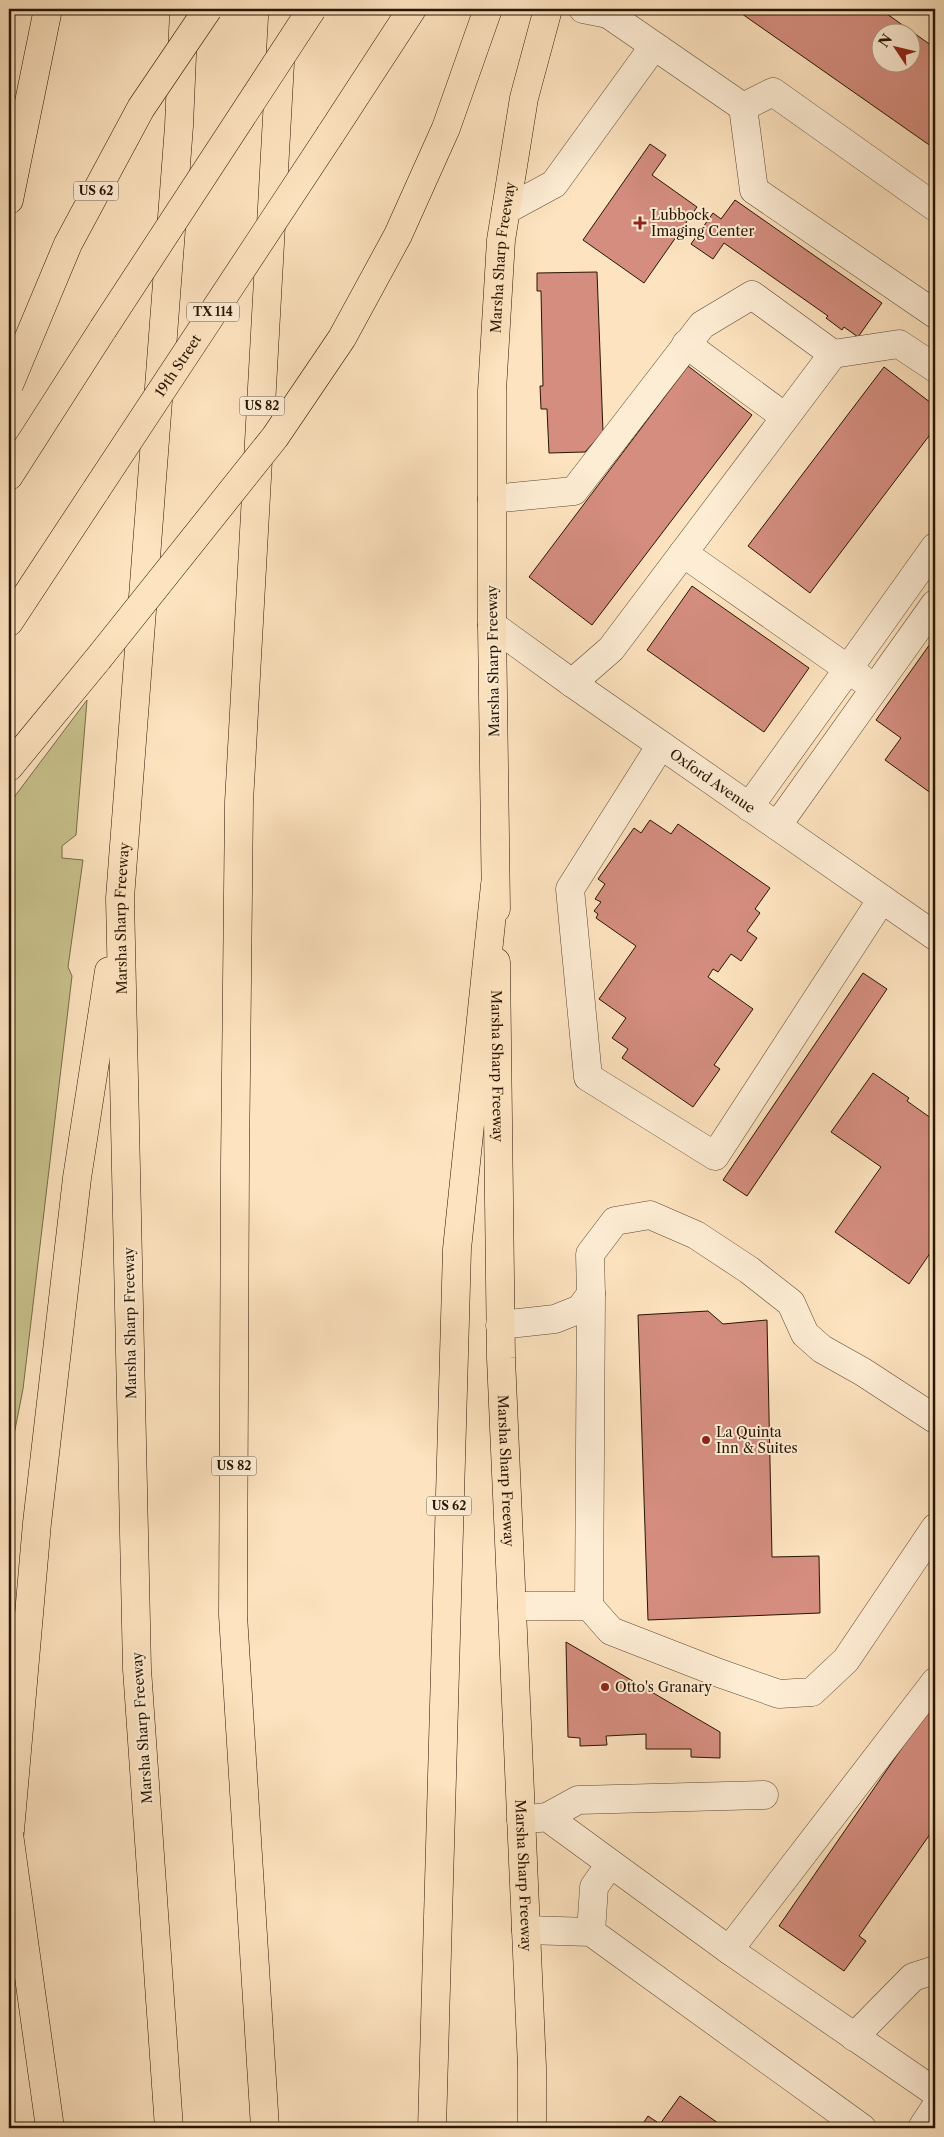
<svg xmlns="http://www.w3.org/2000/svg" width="944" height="2137" font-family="'Libre Caslon Text',serif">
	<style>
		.green { fill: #c7c18c; stroke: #786b46 }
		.building { fill: #d48d7f; stroke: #281500; fill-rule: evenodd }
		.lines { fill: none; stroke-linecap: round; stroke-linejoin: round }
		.minor-casing { stroke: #5d4830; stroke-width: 29 }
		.major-casing { stroke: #281500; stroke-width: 29 }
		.highway-casing { stroke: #281500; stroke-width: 29 }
		.minor { stroke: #feedd5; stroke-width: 28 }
		.major { stroke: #fde3bf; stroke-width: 28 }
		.highway { stroke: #fde3bf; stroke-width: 28 }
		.major-bridge-casing { stroke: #281500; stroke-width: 29; stroke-linecap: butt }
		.highway-bridge-casing { stroke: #281500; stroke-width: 29; stroke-linecap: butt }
		.major-bridge { stroke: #fde3bf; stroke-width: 28 }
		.highway-bridge { stroke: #fde3bf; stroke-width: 28 }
		.poi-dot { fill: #8f2418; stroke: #feedd5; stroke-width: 2 }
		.labels { text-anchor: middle; stroke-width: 4; stroke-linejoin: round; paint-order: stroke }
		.shield { fill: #feedd5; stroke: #685640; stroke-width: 1 }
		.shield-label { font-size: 12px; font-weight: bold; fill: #281500 }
		.poi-label { font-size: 14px; fill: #281500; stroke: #feedd5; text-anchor: start }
		.street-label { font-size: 14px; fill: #281500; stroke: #feedd5 }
	</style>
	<rect width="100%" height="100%" fill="#fde3bf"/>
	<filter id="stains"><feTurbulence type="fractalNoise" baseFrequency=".004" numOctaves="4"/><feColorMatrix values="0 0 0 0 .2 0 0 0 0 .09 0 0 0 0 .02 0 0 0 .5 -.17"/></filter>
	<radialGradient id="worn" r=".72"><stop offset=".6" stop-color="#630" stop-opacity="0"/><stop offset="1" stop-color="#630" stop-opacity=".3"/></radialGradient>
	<path class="green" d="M87,700L76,835L62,846V858L83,860L68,967L72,976L23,1389L9,1460V804Z"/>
	<path class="building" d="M735,9H880L935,48V149ZM882,32H912V62H882Z
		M650,144L666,155L652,175L697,207L644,283L583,240Z
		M735,200L882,303L858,337L844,327L842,330L826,318L828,316L724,243L713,259L691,244L713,213L721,219Z
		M597,272L603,432L585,452L549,453L547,409H541L540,386H543L541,291H537V273Z
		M688,366L752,415L592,625L529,577Z
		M884,367L935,406V428L810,593L748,546Z
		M692,586L809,668L764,732L647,650Z
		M935,637V796L885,760L901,738L876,720Z
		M650,820L671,834L678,824L770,888L755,909L760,913L747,931L757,938L741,961L731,954L718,972L713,969L708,977L753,1009L714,1065L720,1069L693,1107L622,1058L628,1049L612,1038L626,1018L599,999L636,946L596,918L598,914L594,911L601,902L595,899L605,884L598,879L634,828L641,833Z
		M863,973L887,989L747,1196L723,1180Z
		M873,1073L909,1098L907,1101L935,1121V1246L909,1284L835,1232L881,1167L831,1132Z
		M708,1311L723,1324L767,1320L772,1557L819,1556L820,1613L648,1620L638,1315Z
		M566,1642L720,1732V1758L691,1757V1749H646V1734L606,1736L607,1745L580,1746V1738L568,1737Z
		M935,1700V1827L859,1936L866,1941L844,1971L779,1926Z
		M935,1891V1919L930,1892Z
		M680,2096L725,2128H640L648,2116L660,2124Z"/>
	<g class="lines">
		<defs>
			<g id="minor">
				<path d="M583,9L608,14L743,107L754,190L935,314"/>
				<path d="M743,107L773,92L935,207"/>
				<path d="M506,210L554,184L654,46"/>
				<path d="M686,344L785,417"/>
				<path d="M833,354L899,344L935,368"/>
				<path d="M492,499L574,491L702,325L752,295L833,354L611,649L572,683"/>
				<path d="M683,553L848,669L749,807"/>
				<path id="s1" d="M492,625L572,683L935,936"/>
				<path d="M862,679L848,669L935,547"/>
				<path d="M661,745L570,889L588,1077L715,1156L882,899"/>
				<path d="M777,826L935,604"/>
				<path d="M500,1325L555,1319L580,1309L591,1294L590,1254L615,1221L650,1215L696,1235L749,1270L791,1303L805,1334L822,1349L863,1372L935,1419"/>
				<path d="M512,1606H589L611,1631L719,1673L779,1694L812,1692L846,1660L935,1528"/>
				<path d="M589,1606L591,1294"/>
				<path d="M547,1817L578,1800L764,1795"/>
				<path d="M521,1820L547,1817L729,1950L935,1682"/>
				<path d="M526,1930L591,1932L862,2128"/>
				<path d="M591,1932L594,1887L610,1864"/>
				<path d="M729,1950L935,2092"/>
				<path d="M854,2037L913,1977L935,1970"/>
				<path d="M922,2128L935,2108"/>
			</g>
			<g id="major">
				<path d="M330,135L412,9"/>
				<path d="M9,200L48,9"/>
				<path d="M9,476L103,329"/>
				<path d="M9,622L96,490"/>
				<path id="s2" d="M496,909L492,625V391L501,240L524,98L548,9"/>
				<path id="s3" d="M496,962L501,1358L532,2067V2128"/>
			</g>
			<g id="highway">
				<path d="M9,767L98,659"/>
				<path d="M9,1842L37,1523L77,1178L109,971"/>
				<path id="s4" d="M169,2128L137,1669L120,898L179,126L184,9"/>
				<path d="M265,2128L233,1615L235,1164L239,802L283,9"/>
				<path d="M432,2128L457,1249L495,885"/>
			</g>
		</defs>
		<use href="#minor" class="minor-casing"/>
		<use href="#major" class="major-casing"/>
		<use href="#highway" class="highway-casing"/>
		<use href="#minor" class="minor"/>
		<use href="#major" class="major"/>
		<use href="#highway" class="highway"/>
		<defs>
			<g id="major-bridge">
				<path d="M103,329L312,9"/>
				<path id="s5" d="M96,490L330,135"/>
			</g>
			<path id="highway-bridge" d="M9,385L68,244L141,108L208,9
				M98,659L275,437L342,338L398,235L446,128L488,9
				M9,1834L50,2128"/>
		</defs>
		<use href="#major-bridge" class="major-bridge-casing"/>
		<use href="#highway-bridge" class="highway-bridge-casing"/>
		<use href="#major-bridge" class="major-bridge"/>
		<use href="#highway-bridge" class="highway-bridge"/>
	</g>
	<g class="poi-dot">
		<path d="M637.5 215.5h5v5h5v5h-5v5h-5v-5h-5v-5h5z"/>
		<circle cx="706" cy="1440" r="5"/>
		<circle cx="605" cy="1687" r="5"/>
	</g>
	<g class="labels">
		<g class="shield">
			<rect x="73.5" y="181.5" width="45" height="19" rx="4"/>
			<rect x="187" y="302.5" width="52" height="19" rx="4"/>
			<rect x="239.5" y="396.5" width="45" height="19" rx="4"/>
			<rect x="211.5" y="1456.5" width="45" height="19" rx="4"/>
			<rect x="426.5" y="1496.5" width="45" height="19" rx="4"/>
		</g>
		<g class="shield-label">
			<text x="96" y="195">US 62</text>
			<text x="213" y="316">TX 114</text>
			<text x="262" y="410">US 82</text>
			<text x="234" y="1470">US 82</text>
			<text x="449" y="1510">US 62</text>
		</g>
		<g class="poi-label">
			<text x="651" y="220">Lubbock<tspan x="651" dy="16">Imaging Center</tspan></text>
			<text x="716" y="1437">La Quinta<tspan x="716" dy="16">Inn &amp; Suites</tspan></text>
			<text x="615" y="1692">Otto's Granary</text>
		</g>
		<g class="street-label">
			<text dy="5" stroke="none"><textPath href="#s2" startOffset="652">Marsha Sharp Freeway</textPath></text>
			<text dy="5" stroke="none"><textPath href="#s5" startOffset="149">19th Street</textPath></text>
			<text transform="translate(493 661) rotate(-91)" y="5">Marsha Sharp Freeway</text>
			<text dy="5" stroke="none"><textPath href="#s1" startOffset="270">Oxford Avenue</textPath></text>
			<text dy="5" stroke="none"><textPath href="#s4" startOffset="1211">Marsha Sharp Freeway</textPath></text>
			<text dy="5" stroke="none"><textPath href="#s3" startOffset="104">Marsha Sharp Freeway</textPath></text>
			<text transform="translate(130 1323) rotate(-91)" y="5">Marsha Sharp Freeway</text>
			<text dy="5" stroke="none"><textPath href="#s3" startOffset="509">Marsha Sharp Freeway</textPath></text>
			<text transform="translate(142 1728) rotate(-94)" y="5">Marsha Sharp Freeway</text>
			<text dy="5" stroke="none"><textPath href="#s3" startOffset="914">Marsha Sharp Freeway</textPath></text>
		</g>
	</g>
	<rect width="944" height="2137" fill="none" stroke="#fde3bf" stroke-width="30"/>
	<rect x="10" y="10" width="924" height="2117" fill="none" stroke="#281500" stroke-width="2.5"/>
	<rect x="15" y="15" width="914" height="2107" fill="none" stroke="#281500"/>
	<g transform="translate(896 48) rotate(305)"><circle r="24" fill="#feedd5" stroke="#a89780"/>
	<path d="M0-4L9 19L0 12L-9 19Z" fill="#8f2418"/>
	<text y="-8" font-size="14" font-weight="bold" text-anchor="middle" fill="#281500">N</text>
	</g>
	<rect width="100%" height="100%" filter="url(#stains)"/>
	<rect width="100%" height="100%" fill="url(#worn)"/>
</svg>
